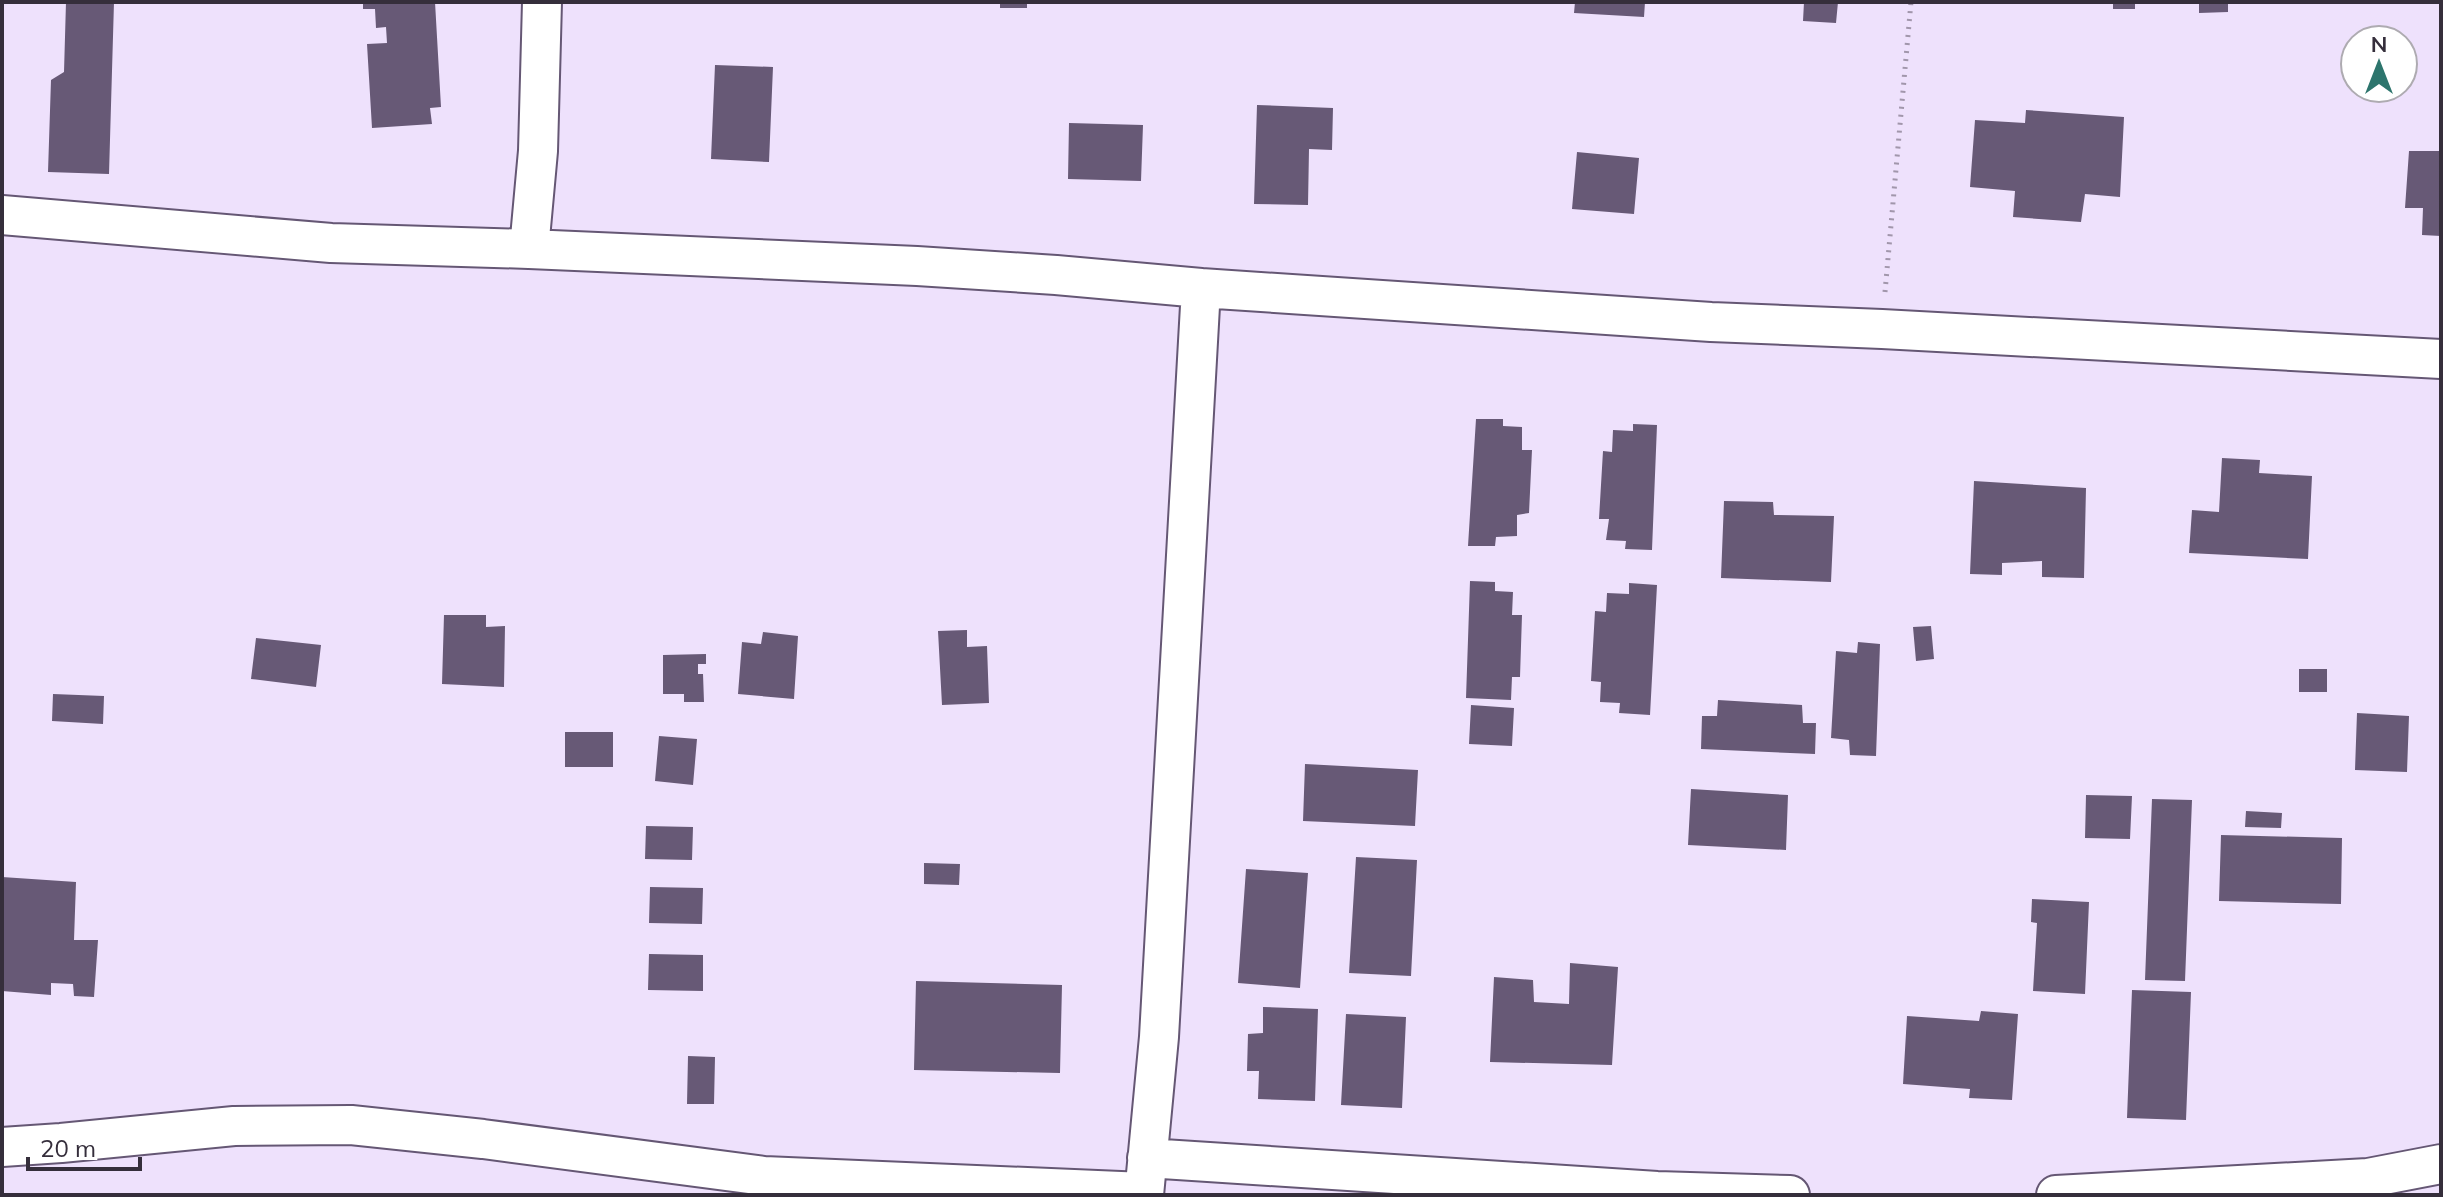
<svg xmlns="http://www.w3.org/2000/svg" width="2443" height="1197" font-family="Mulish,sans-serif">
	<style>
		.building { fill: #675976 }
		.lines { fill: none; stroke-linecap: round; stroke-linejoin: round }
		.minor-casing { stroke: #655774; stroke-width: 42 }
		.path { stroke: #a196ab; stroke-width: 5; stroke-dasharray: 2 6; stroke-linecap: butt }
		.minor { stroke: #fff; stroke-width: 38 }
	</style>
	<rect width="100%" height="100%" fill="#eee1fc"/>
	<path class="building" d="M66,2H114L109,174L48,172L51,80L64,72Z
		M363,2H435L441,107L430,108L432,124L372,128L367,44L387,43L386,27L376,28L375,9H363Z
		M1000,2H1027V8H1000Z
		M1575,2H1645L1644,17L1574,13Z
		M1804,2H1838L1836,23L1803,21Z
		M2113,2H2135V9H2113Z
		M2199,2H2228V12L2199,13Z
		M715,65L773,67L769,162L711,159Z
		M1257,105L1333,108L1332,150L1309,149L1308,205L1254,204Z
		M2026,110L2124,117L2120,197L2085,194L2081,222L2013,217L2015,191L1970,187L1975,120L2025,123Z
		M1069,123L1143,125L1141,181L1068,179Z
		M2409,151H2441V236L2422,235L2423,208H2405Z
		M1577,152L1639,158L1634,214L1572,209Z
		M1476,419H1503V426L1522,427V450H1532L1529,513L1517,515V536L1496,537L1495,546H1468Z
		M1633,424L1657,425L1652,550L1625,549L1626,541L1606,540L1609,519H1599L1603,451L1612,452L1613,430L1633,431Z
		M2222,458L2260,460L2259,473L2312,476L2308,559L2189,553L2192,510L2219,512Z
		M1974,481L2086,488L2084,578L2042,577V561L2002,563V575L1970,574Z
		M1724,501L1773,502L1774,515L1834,516L1831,582L1721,578Z
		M1470,581L1495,582V591L1513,592L1512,615H1522L1520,677H1512L1511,700L1466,698Z
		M1629,583L1657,585L1650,715L1619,713L1620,703L1600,702L1601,682L1591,681L1595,611L1606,612L1607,593L1629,594Z
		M444,615H486V627L505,626L504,687L442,684Z
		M1931,626L1934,659L1916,661L1913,627Z
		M967,630V647L987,646L989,703L942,705L938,631Z
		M763,632L798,636L794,699L738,694L742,642L761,644Z
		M256,638L321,645L316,687L251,679Z
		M1858,642L1880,644L1876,756L1850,755L1849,740L1831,738L1836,651L1857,653Z
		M706,654V664H698V674H703L704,702H684V694H663V655Z
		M2299,669H2327V692H2299Z
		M53,694L104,696L103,724L52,721Z
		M1718,700L1802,705L1803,723H1816L1815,754L1701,749L1702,716H1717Z
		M1471,705L1514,708L1512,746L1469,744Z
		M2357,713L2409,716L2407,772L2355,770Z
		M565,732H613V767H565Z
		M659,736L697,739L693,785L655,781Z
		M1305,764L1418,770L1415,826L1303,821Z
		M1691,789L1788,795L1786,850L1688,845Z
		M2086,795L2132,796L2130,839L2085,838Z
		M2152,799L2192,800L2185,981L2145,980Z
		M2246,811L2282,813L2281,828L2245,827Z
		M646,826L693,827L692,860L645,859Z
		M2221,835L2342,838L2341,904L2219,901Z
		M1356,857L1417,860L1411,976L1349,973Z
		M924,863L960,864L959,885L924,884Z
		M1246,869L1308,873L1300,988L1238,983Z
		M2,877L76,882L74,940H98L94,997L74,996L73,984L51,983V995L2,991Z
		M650,887L703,888L702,924L649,923Z
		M2032,899L2089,902L2085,994L2033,991L2037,923L2031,922Z
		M649,954L703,955V991L648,990Z
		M1570,963L1618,967L1612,1065L1490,1062L1494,977L1533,980L1534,1002L1569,1004Z
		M916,981L1062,985L1060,1073L914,1070Z
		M2132,990L2191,992L2186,1120L2127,1118Z
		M1263,1007L1318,1009L1315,1101L1258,1099L1259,1071H1247L1248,1034L1263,1033Z
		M1981,1011L2018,1014L2012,1100L1969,1098L1970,1089L1903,1084L1907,1016L1979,1021Z
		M1346,1014L1406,1017L1402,1108L1341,1105Z
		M688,1056L715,1057L714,1104H687Z"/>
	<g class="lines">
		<defs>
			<path id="minor" d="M2,215L331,243L529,249L917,266L1056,275L1201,288L1159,1037L1144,1195
				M529,249L538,151L542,2
				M1201,288L1711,322L1882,329L2441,359
				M2,1147L61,1143L234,1126L351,1125L483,1139L764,1176L1144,1192
				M1147,1158L1657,1191L1790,1195
				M2056,1195L2368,1178L2441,1164"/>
		</defs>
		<use href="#minor" class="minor-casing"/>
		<path class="path" d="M1885,292L1911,2"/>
		<use href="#minor" class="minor"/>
	</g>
	<rect width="2443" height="1197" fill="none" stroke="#352e3b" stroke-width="8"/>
	<g transform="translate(2379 64)"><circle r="38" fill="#ffffff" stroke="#aeabb1" stroke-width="2"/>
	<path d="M0-6L14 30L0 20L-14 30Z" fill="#2d756d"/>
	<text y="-12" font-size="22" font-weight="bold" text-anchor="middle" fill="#352e3b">N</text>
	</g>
	<path d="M28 1157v12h112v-12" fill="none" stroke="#352e3b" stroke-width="4"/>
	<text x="40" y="1157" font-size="24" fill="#352e3b" stroke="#ffffff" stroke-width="6" paint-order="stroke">20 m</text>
</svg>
